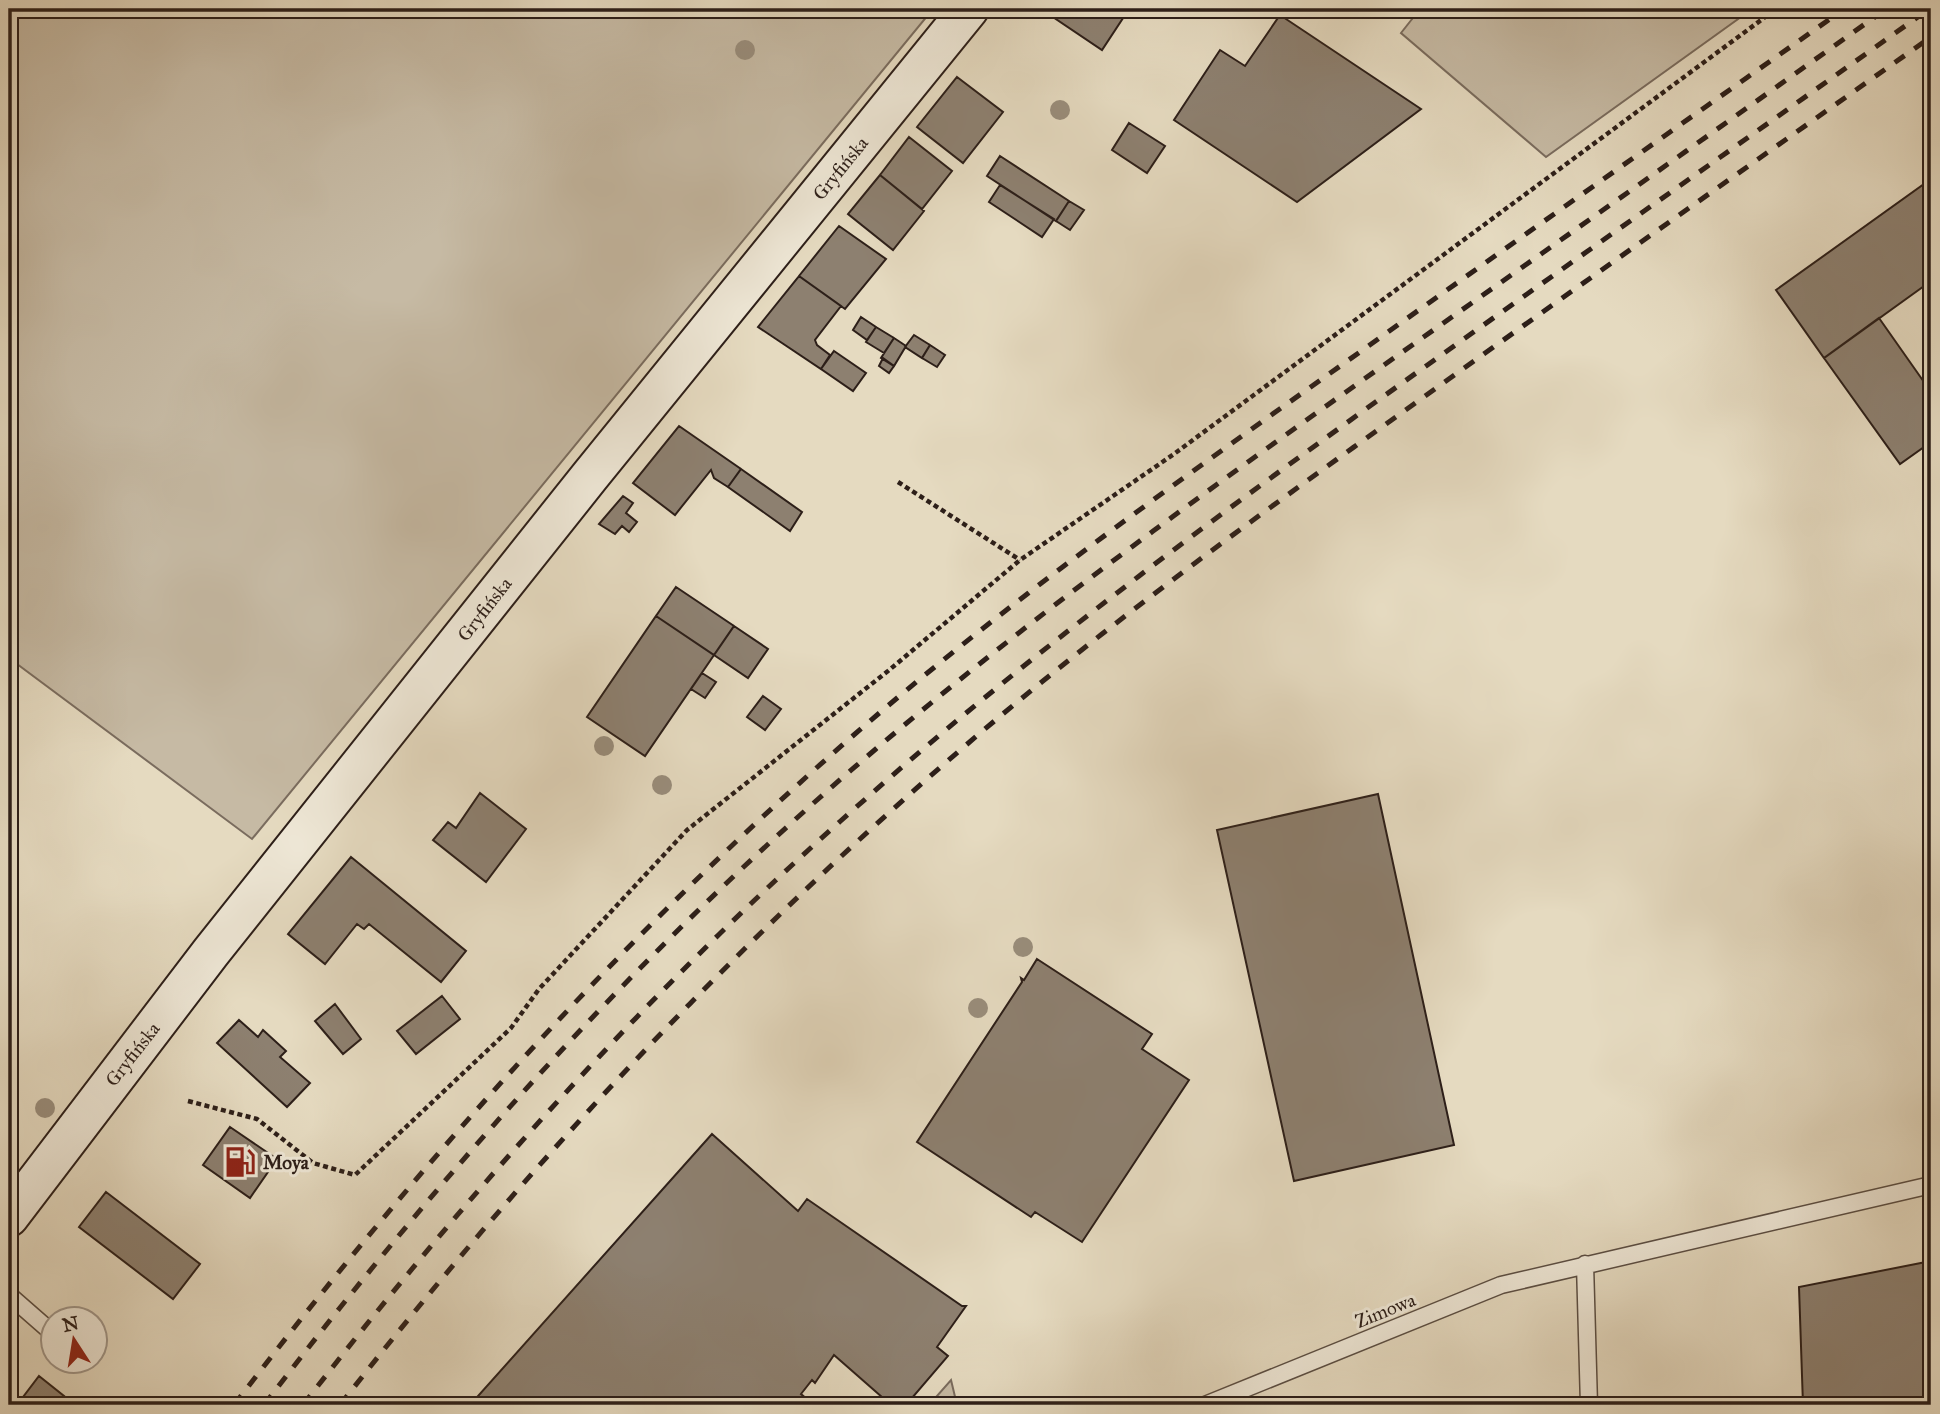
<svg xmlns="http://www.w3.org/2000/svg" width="1940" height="1414" font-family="'IM FELL Great Primer',serif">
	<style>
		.green { fill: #c6baa4; stroke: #7a6c5e; stroke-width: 2 }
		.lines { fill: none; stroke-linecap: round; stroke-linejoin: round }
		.stream { stroke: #76695b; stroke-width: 10 }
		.building { fill: #8d8070; stroke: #2d1f19; stroke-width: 2 }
		.lane-casing { stroke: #5b4e43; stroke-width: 19 }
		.secondary-casing { stroke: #2d1f19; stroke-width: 42 }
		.path { stroke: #2d1f19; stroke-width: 4.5; stroke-dasharray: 5 3.5; stroke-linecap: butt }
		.lane { stroke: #eee7d6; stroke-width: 16 }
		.secondary { stroke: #eee7d6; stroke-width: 38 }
		.rail { stroke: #2d1f19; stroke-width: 5; stroke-dasharray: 12 12; stroke-linecap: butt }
		.tree { fill: #998d7b }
		.labels { text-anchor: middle; stroke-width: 6; stroke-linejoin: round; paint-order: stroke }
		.street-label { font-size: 19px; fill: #2d1f19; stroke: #eee7d6 }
		.poi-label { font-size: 19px; font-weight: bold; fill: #2d1f19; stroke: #eee7d6; text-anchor: start }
	</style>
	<rect width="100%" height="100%" fill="#e5dac0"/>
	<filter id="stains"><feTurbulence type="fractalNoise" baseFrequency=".00286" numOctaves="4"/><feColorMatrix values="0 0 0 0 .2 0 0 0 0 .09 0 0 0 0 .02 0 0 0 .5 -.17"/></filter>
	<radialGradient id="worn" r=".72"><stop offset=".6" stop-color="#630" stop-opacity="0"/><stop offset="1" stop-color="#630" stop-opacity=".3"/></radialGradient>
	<path class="green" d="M9,9H933L252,839L9,658Z
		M1420,9H1752L1546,157L1401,33Z
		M951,1380L957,1405H929Z"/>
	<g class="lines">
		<path class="stream" d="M9,185L14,190L9,195"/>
	</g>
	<path class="building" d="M1041,9H1129L1102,50Z
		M1280,15L1421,109L1297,202L1174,120L1220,50L1245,66Z
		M957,77L1003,112L963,163L917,127Z
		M1129,123L1165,146L1147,173L1112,150Z
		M909,137L952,171L922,209L880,175Z
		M1000,156L1069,201L1056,221L987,176Z
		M880,175L924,211L893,250L848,214Z
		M1931,179V281L1824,358L1776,290Z
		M1000,185L1054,219L1042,237L989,202Z
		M1069,201L1084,210L1070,230L1056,221Z
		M839,226L886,259L845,309L799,276Z
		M799,276L841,306L815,340L817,345L830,355L821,369L758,327Z
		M861,317L876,327L867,340L853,330Z
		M1879,318L1931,392V442L1900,464L1824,358Z
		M876,327L894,338L884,353L866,342Z
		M914,335L930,345L922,358L905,347Z
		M894,338L906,346L894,366L881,358Z
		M930,345L945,355L937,367L922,358Z
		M834,351L866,373L853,391L821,369Z
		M883,358L894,366L889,373L879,366Z
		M679,426L741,469L728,487L714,478L711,470L675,515L633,483Z
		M741,469L802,512L790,531L728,487Z
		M623,496L633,503L626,513L637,522L629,532L622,526L615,534L599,524Z
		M676,587L734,626L714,655L656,616Z
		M656,616L714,655L645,756L587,717Z
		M734,626L768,649L748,678L714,655Z
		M702,673L716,682L705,698L691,689Z
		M763,696L781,709L765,730L747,717Z
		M480,793L526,829L486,882L433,840L448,822L456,828Z
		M1378,794L1454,1145L1294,1181L1217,830Z
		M351,857L466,951L441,982L369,924L364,929L357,924L325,964L288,934Z
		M1037,959L1152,1034L1142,1049L1189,1080L1082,1242L1035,1212L1031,1217L917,1142L1022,982L1021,978L1024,980Z
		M442,996L460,1019L416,1054L397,1031Z
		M335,1004L361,1039L343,1054L315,1021Z
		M239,1020L258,1037L263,1030L286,1051L280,1057L310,1083L287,1107L217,1043Z
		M230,1127L277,1159L250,1198L203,1165Z
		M712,1134L798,1211L807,1199L962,1306H966L937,1347L948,1356L906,1405H891L834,1355L815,1383L812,1380L801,1394L814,1405H470Z
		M106,1192L200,1264L173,1299L79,1227Z
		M1931,1261V1405H1803L1799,1287Z
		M39,1376L64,1396L57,1405H17Z"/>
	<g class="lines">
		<defs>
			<path id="lane" d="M1585,1264L1589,1405
				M9,1295L49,1330
				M1205,1405L1501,1285L1931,1185"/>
			<path id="secondary" d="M9,1217L211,952L590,476L969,9"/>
		</defs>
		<use href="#lane" class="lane-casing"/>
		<use href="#secondary" class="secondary-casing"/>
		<path class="path" d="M898,482L1020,560
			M188,1101L257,1119L313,1163L355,1175L511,1028L539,989L687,830L888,671L1020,560L1174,454L1776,9
			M9,1264L15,1253"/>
		<use href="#lane" class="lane"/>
		<use href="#secondary" class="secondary"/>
		<path class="rail" d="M234,1405C422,1159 628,930 863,727C1015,596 1180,480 1343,364C1510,245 1677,127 1844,9
			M264,1405C419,1202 588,1009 777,836C966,663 1175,513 1384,365C1551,247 1719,128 1886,9
			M303,1405C468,1192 650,989 853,810C1045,639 1252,490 1461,341C1617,230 1773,120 1929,9
			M340,1405C525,1168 730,948 958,752C1105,625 1263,512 1421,399C1591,277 1761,157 1931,37"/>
	</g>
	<g class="tree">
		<circle cx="745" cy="50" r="10"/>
		<circle cx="1060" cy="110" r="10"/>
		<circle cx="604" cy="746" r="10"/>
		<circle cx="662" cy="785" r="10"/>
		<circle cx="1023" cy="947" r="10"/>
		<circle cx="978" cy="1008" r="10"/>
		<circle cx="45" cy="1108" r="10"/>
	</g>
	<defs>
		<symbol id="fuel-bare" viewBox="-9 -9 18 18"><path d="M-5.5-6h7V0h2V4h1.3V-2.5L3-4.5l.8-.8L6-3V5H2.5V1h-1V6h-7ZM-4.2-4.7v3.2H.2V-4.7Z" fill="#8f2418" stroke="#eee7d6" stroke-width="2.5" paint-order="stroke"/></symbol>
	</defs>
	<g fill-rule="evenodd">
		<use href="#fuel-bare" x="218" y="1140" width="44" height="44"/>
	</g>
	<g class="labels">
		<g class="street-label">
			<text transform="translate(840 168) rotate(-51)" y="7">Gryfińska</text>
			<text transform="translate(484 609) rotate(-52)" y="7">Gryfińska</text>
			<text transform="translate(132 1054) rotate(-52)" y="7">Gryfińska</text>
			<text transform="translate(1385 1310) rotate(-22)" y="7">Zimowa</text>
		</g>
		<g class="poi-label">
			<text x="263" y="1169">Moya</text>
		</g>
	</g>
	<rect width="1940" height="1414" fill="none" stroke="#e5dac0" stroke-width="35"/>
	<rect x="10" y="10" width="1919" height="1393" fill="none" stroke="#2d1f19" stroke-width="3.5"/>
	<rect x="18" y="18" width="1905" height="1379" fill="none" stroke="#2d1f19" stroke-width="2"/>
	<g transform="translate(74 1340) rotate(348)"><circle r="33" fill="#eee7d6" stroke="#a1978a" stroke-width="2"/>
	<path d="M0-5L12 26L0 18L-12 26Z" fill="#8f2418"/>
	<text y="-10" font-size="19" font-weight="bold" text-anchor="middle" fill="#2d1f19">N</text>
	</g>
	<rect width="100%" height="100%" filter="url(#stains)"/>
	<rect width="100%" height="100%" fill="url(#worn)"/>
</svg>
